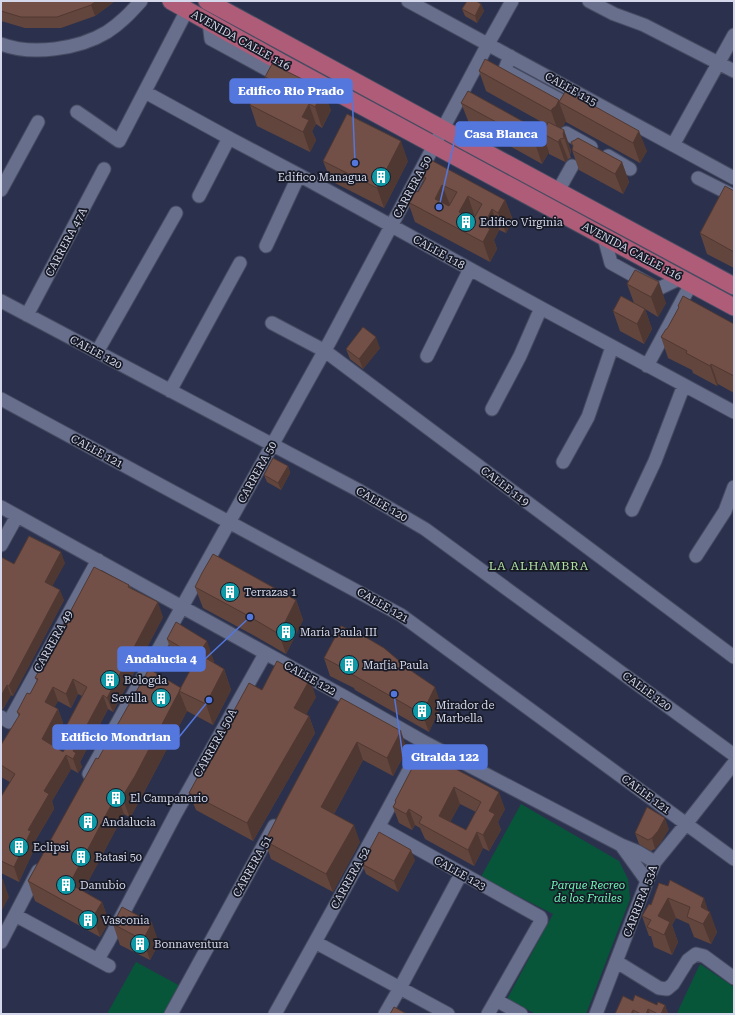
<svg xmlns="http://www.w3.org/2000/svg" width="735" height="1015" font-family="'Roboto Serif',serif">
	<style>
		.green { fill: #075639 }
		.lines { fill: none; stroke-linecap: round; stroke-linejoin: round }
		.minor-casing { stroke: #464b61; stroke-width: 15 }
		.major-casing { stroke: #464b61; stroke-width: 19 }
		.minor { stroke: #676f8d; stroke-width: 13 }
		.major { stroke: #ae5c78; stroke-width: 17 }
		.wall { fill: #62453d; fill-rule: evenodd }
		.shaded-wall { fill: #503832 }
		.building { fill: #725047; stroke: #503832; fill-rule: evenodd }
		.labels { text-anchor: middle; stroke-width: 3.5; stroke-linejoin: round; paint-order: stroke }
		.street-label { font-size: 11px; fill: #d4d8ea; stroke: #171a26 }
		.poi-label { font-size: 11px; fill: #d4d8ea; stroke: #171a26; text-anchor: start }
		.park-label { font-size: 11px; font-style: italic; fill: #6ff6b8; stroke: #171a26 }
		.neighbourhood-label { font-size: 12px; letter-spacing: 1px; fill: #b0e1a1; stroke: #171a26 }
		.leader { fill: none; stroke: #5477dd; stroke-width: 1.5 }
		.callout-dot { fill: #5477dd; stroke: #171a26; stroke-width: 1.5 }
		.callout { fill: #5477dd; stroke: #5477dd; stroke-width: 1.5 }
		.callout-label { font-size: 12px; text-anchor: middle; font-weight: bold; fill: #fff }
	</style>
	<rect width="100%" height="100%" fill="#2b314c"/>
	<path class="green" d="M521,804L619,861L628,879L630,899L586,1014H536L507,999L553,914L481,877Z
		M136,962L182,987L167,1014H107Z
		M700,964L734,987V1014H679L677,1013Z"/>
	<g class="lines">
		<defs>
			<path id="minor" d="M408,1L734,178
				M589,1L614,14L644,25L734,71
				M209,22L211,39L268,70L284,64
				M1,44C32,56 79,49 107,32C121,23 130,13 141,1
				M510,56L505,69L506,71L569,105
				M145,92L229,138L299,175L541,308L734,412
				M77,112L119,141L187,10
				M566,133L591,147
				M673,145L734,35
				M608,156L630,169
				M698,178L734,196
				M1,190L38,122
				M558,191L572,166
				M199,196L229,138
				M604,237L611,263L658,289L681,278
				M266,246L299,175
				M1,301L360,491L425,529L734,755
				M27,315L104,169
				M272,323L325,351L734,657
				M97,352L176,213
				M427,356L470,269
				M647,366L691,284
				M170,391L240,263
				M1,399L401,615L734,859
				M492,409L520,356L541,308
				M563,462L588,417L612,347
				M1,507L345,697L424,742L621,845L638,852L655,862
				M632,510L655,461L684,385
				M1,545L17,516
				M696,556L725,511L734,487
				M1,717L9,722L98,560
				M89,774L330,341L488,44L512,1
				M379,827L540,917L541,919V921L488,1014
				M621,845L647,881
				M15,915L109,966
				M1,942L38,871
				M315,942L448,1014
				M98,959L108,942L176,813L265,654
				M617,962L659,988L667,989L673,984L688,960L696,954L704,956L734,978
				M496,1000L521,1014
				M171,1014L274,826
				M275,1014C325,924 376,833 424,742
				M385,1014L400,988L461,874
				M596,1014L647,881L655,862L686,824L734,763"/>
			<path id="major" d="M171,1L284,64L734,307
				M207,1L463,140L734,286"/>
		</defs>
		<use href="#minor" class="minor-casing"/>
		<use href="#major" class="major-casing"/>
		<use href="#minor" class="minor"/>
		<use href="#major" class="major"/>
	</g>
	<path class="wall" d="M1,1H115L95,16L61,28H25L1,21Z
		M481,4L484,11L477,23L465,16L462,9Z
		M479,71L559,100V101L565,92L647,151L640,163L566,122V121L563,126L560,128L571,150L570,155L571,158L568,159L565,162L549,154V152L542,164L469,123L461,103L542,132V133L547,125L486,91Z
		M265,77L331,110L322,128L316,124L312,131L316,140L310,152L257,126L250,105L267,95L270,90Z
		M572,150L622,162L629,182L623,194L579,170Z
		M323,161H408L384,208L331,181Z
		M421,175L505,200L513,220L506,233L499,230L494,240L497,249L490,262L415,222L408,202L418,192L424,182Z
		M734,191V268L707,254L700,233Z
		M627,284L666,303L658,317L645,309L652,329L644,344L620,331L613,311L634,303Z
		M678,306L734,324V393L718,384L717,386L693,373L692,370L668,358L661,337L667,329L679,308Z
		M380,348L363,369L350,359L346,349Z
		M288,466L290,473L281,490L267,482L264,475Z
		M1,557L14,564L65,563L52,586L64,600L13,696L11,695L3,709L1,708Z
		M129,585L130,587L163,617L113,712L108,709L80,762L82,767L78,773L71,769L52,801L54,809L35,841L36,845L19,882L1,873V797L10,782L1,777V745L19,717L17,712L30,694L37,681L35,678ZM78,694L82,696L62,734L66,747L63,752L52,745L63,723L58,709L54,707L58,701L71,708Z
		M195,587L296,600L303,620L286,654L253,635L203,608Z
		M167,639L214,661L213,663L224,669L231,690L213,725L187,711L142,796L130,818L124,814L83,891L102,902L109,922L100,937L35,901L28,881L98,759L181,688L191,669L174,659Z
		M324,658L441,705L429,732L355,690L354,688L330,676Z
		M262,690L316,697L306,714L309,716L315,733L253,841L196,810L189,793Z
		M341,698L407,749L393,776L363,760L334,814L360,842L333,892L271,859L265,841Z
		M422,754L438,755L442,764L505,809L498,822L501,830L489,851L483,848L474,866L425,839L420,828L415,825L412,830L399,823L393,807L395,803V801ZM460,804L476,812L466,830L450,822Z
		M669,829L661,842L655,849L651,851L639,844L635,833Z
		M415,860L398,892L366,874L362,864Z
		M659,883L708,911L717,932L711,944L694,937L689,924L676,918L672,925L678,942L672,955L654,947L651,936H649L642,916L651,905Z
		M113,924L159,943L150,960L120,945Z
		M633,1001L657,1005H665L668,1014H615Z"/>
	<path class="shaded-wall" d="M96,1H115L95,16L91,5Z
		M481,4L484,11L477,23L475,16Z
		M324,90L331,110L322,128L315,107Z
		M559,100L560,102H559L566,121L563,126L559,129L558,131L551,111L552,109Z
		M309,104L316,124L312,131L316,140L310,152L303,132L302,117Z
		M564,130L571,150L570,155L571,158L563,134Z
		M639,131L647,151L640,163L633,143Z
		M542,132L549,152L542,164L535,143Z
		M560,139L568,159L565,162L558,142Z
		M401,141L408,161L384,208L377,188Z
		M622,162L629,182L623,194L615,174Z
		M442,185L450,205L442,219L435,199Z
		M468,196L475,217L467,232L459,212Z
		M505,200L513,220L506,233L498,213Z
		M492,209L499,230L494,240L497,249L490,262L483,242L484,225Z
		M659,282L666,303L658,317L651,297Z
		M645,309L652,329L644,344L637,324Z
		M376,337L380,348L363,369L359,359Z
		M711,364L718,384L717,386L710,366Z
		M288,466L290,473L281,490L278,483Z
		M61,552L65,563L49,592L45,582Z
		M60,590L64,600L13,696L9,686Z
		M296,600L303,620L286,654L279,634Z
		M158,602L163,617L113,712L107,698Z
		M207,641L214,661L205,677L197,657Z
		M224,669L231,690L213,725L206,704Z
		M73,679L78,694L71,708L66,694Z
		M310,679L316,697L300,726L294,708Z
		M7,685L11,695L3,709L1,702V696Z
		M53,687L58,701L50,716L45,702Z
		M435,687L441,705L429,732L422,714Z
		M179,691L187,711L142,796L130,818L122,797Z
		M103,695L108,709L80,762L82,767L78,773L73,759V751Z
		M58,709L63,723L47,753L42,739Z
		M309,716L315,733L253,841L247,823Z
		M401,731L407,749L393,776L387,758Z
		M357,742L363,760L328,825L321,807Z
		M66,755L71,769L52,801L54,809L35,841L36,845L19,882L14,867L28,830L44,791Z
		M438,755L444,771L435,761Z
		M454,787L460,804L445,832L439,816Z
		M499,792L505,809L498,822L501,830L489,851L483,835L489,811Z
		M117,794L124,814L78,901L71,881Z
		M409,809L415,825L412,830L406,814Z
		M665,818L669,829L661,842L655,849L652,838Z
		M354,825L360,842L333,892L326,874Z
		M477,832L483,848L474,866L468,850Z
		M411,850L415,860L398,892L394,881Z
		M3,880L9,897L1,912V884Z
		M668,898L676,918L672,925L678,942L672,955L658,916Z
		M704,898L709,913L710,912L717,932L711,944L703,924L701,907Z
		M102,902L109,922L100,937L93,917Z
		M152,923L159,943L150,960L143,940Z
		M665,1005L668,1014H661Z
		M648,1009L650,1014H646Z
		M633,1010L634,1014H631Z"/>
	<path class="building" d="M1,1H96L91,5L57,17H21L1,11Z
		M467,1H476L481,4L475,16L462,9Z
		M485,59L559,100L556,106L552,109L551,111L479,71Z
		M272,64L324,90L315,107L309,104L302,117L309,120L303,132L250,105L257,90L267,95L274,81L265,77Z
		M468,91L542,132L535,143L461,103Z
		M567,91L639,131L633,143L559,102L565,92Z
		M347,114L401,141L377,188L323,161Z
		M548,122L564,130L563,134L564,138L560,139L558,142L542,133L547,125Z
		M578,138L622,162L615,174L572,150L573,146L571,142L575,140Z
		M429,159L505,200L498,213L492,209L484,225L490,229L483,242L408,202L414,190L418,192L426,178L421,175ZM442,185L457,192L449,206L435,199ZM468,196L482,204L473,220L459,212Z
		M725,186L734,191V252L700,233Z
		M635,270L659,282L651,297L627,284Z
		M621,296L645,309L637,324L613,311Z
		M683,296L734,324V376L711,364L710,366L686,353L687,351L661,337L666,329H667L679,307L678,306Z
		M363,327L376,337L359,359L346,349Z
		M273,458L288,466L278,483L264,475Z
		M29,536L61,552L45,582L60,590L9,686L7,685L1,696V557L14,564Z
		M213,554L296,600L279,634L245,614L195,587L202,573Z
		M94,567L129,585L128,587L158,602L107,698L103,695L73,751L76,753L73,759L66,755L44,791L49,794L28,830L31,831L14,867L1,861V797L15,774L1,765V745L20,714L17,712L27,693L30,694L38,679L35,678ZM73,679L87,687L62,734L72,739L63,752L42,739L58,709L45,702L53,687L66,694Z
		M176,622L207,641L197,657L167,639Z
		M341,626L362,635L384,648L410,670L435,687L422,714L348,672L349,671L324,658Z
		M199,654L224,669L206,704L179,691Z
		M277,661L310,679L294,708L309,716L247,823L189,793L249,683L262,690Z
		M149,669L181,688L135,776L122,797L117,794L71,881L74,886L102,902L93,917L28,881L96,758L98,759Z
		M341,698L401,731L387,758L357,742L321,807L354,825L326,874L265,841L283,806Z
		M425,748L438,755L435,761L449,768L450,766L499,792L489,811L495,814L483,835L477,832L468,850L419,823L422,817L409,809L406,814L393,807L396,802L395,801L420,753L422,754ZM454,787L481,802L466,830L439,816Z
		M647,807L665,818L658,831L652,838L648,840L635,833Z
		M379,832L411,850L394,881L362,864Z
		M1,879L3,880L1,884Z
		M670,880L704,898L701,907L710,912L703,924L687,917L690,907L668,898L658,916L670,922L664,935L647,927L651,920L642,916L649,904L651,905L659,883L668,886Z
		M122,907L152,923L143,940L113,924Z
		M635,995L657,1005L658,1002L665,1005L661,1014H658L648,1009L646,1014H641L633,1010L631,1014H615L623,996L633,1001Z
		M394,1007L407,1014H390Z"/>
	<defs>
		<symbol id="building-disc" viewBox="-11 -11 22 22"><circle r="9.5" fill="#0f9aa8" stroke="#171a26"/><path d="M-4-6H4V6H1V3H-1V6H-4ZM-2.5-4.3h1.7v1.8h-1.7ZM.8-4.3h1.7v1.8H.8ZM-2.5-1h1.7V.8h-1.7ZM.8-1h1.7V.8H.8Z" fill="#fff"/></symbol>
	</defs>
	<g fill-rule="evenodd">
		<use href="#building-disc" x="370" y="166" width="22" height="22"/>
		<use href="#building-disc" x="455" y="211" width="22" height="22"/>
		<use href="#building-disc" x="219" y="581" width="22" height="22"/>
		<use href="#building-disc" x="275" y="621" width="22" height="22"/>
		<use href="#building-disc" x="338" y="654" width="22" height="22"/>
		<use href="#building-disc" x="99" y="669" width="22" height="22"/>
		<use href="#building-disc" x="150" y="687" width="22" height="22"/>
		<use href="#building-disc" x="411" y="700" width="22" height="22"/>
		<use href="#building-disc" x="105" y="787" width="22" height="22"/>
		<use href="#building-disc" x="77" y="811" width="22" height="22"/>
		<use href="#building-disc" x="8" y="836" width="22" height="22"/>
		<use href="#building-disc" x="70" y="846" width="22" height="22"/>
		<use href="#building-disc" x="55" y="874" width="22" height="22"/>
		<use href="#building-disc" x="77" y="909" width="22" height="22"/>
		<use href="#building-disc" x="129" y="933" width="22" height="22"/>
	</g>
	<g class="labels">
		<g class="street-label">
			<text transform="translate(241 40) rotate(29)" y="4">AVENIDA CALLE 116</text>
			<text transform="translate(571 89) rotate(29)" y="4">CALLE 115</text>
			<text transform="translate(412 187) rotate(-62)" y="4">CARRERA 50</text>
			<text transform="translate(66 242) rotate(-62)" y="4">CARRERA 47A</text>
			<text transform="translate(632 251) rotate(28)" y="4">AVENIDA CALLE 116</text>
			<text transform="translate(439 252) rotate(29)" y="4">CALLE 118</text>
			<text transform="translate(96 352) rotate(28)" y="4">CALLE 120</text>
			<text transform="translate(97 451) rotate(28)" y="4">CALLE 121</text>
			<text transform="translate(257 472) rotate(-61)" y="4">CARRERA 50</text>
			<text transform="translate(505 486) rotate(37)" y="4">CALLE 119</text>
			<text transform="translate(382 504) rotate(30)" y="4">CALLE 120</text>
			<text transform="translate(383 605) rotate(30)" y="4">CALLE 121</text>
			<text transform="translate(53 641) rotate(-61)" y="4">CARRERA 49</text>
			<text transform="translate(310 678) rotate(29)" y="4">CALLE 122</text>
			<text transform="translate(647 691) rotate(36)" y="4">CALLE 120</text>
			<text transform="translate(215 743) rotate(-61)" y="4">CARRERA 50A</text>
			<text transform="translate(646 794) rotate(36)" y="4">CALLE 121</text>
			<text transform="translate(252 866) rotate(-61)" y="4">CARRERA 51</text>
			<text transform="translate(460 873) rotate(29)" y="4">CALLE 123</text>
			<text transform="translate(350 878) rotate(-61)" y="4">CARRERA 52</text>
			<text transform="translate(640 901) rotate(-69)" y="4">CARRERA 53A</text>
		</g>
		<g class="poi-label">
			<text x="367" y="181" text-anchor="end">Edifico Managua</text>
			<text x="480" y="226">Edifico Virginia</text>
			<text x="244" y="596">Terrazas 1</text>
			<text x="300" y="636">María Paula III</text>
			<text x="363" y="669">Mar[ia Paula</text>
			<text x="124" y="684">Bologda</text>
			<text x="147" y="702" text-anchor="end">Sevilla</text>
			<text x="436" y="709">Mirador de<tspan x="436" dy="13">Marbella</tspan></text>
			<text x="130" y="802">El Campanario</text>
			<text x="102" y="826">Andalucia</text>
			<text x="33" y="851">Eclipsi</text>
			<text x="95" y="861">Batasi 50</text>
			<text x="80" y="889">Danubio</text>
			<text x="102" y="924">Vasconia</text>
			<text x="154" y="948">Bonnaventura</text>
		</g>
		<g class="park-label">
			<text x="588" y="889">Parque Recreo<tspan x="588" dy="13">de los Frailes</tspan></text>
		</g>
		<g class="neighbourhood-label">
			<text x="539" y="570">LA ALHAMBRA</text>
		</g>
	</g>
	<path class="leader" d="M355 163L352 91M439 207L456 134M250 617L205 659M209 700L179 737M394 694L403 757"/>
	<g class="callout-dot">
		<circle cx="355" cy="163" r="4"/>
		<circle cx="439" cy="207" r="4"/>
		<circle cx="250" cy="617" r="4"/>
		<circle cx="209" cy="700" r="4"/>
		<circle cx="394" cy="694" r="4"/>
	</g>
	<g class="callout">
		<rect x="230" y="79" width="122" height="24" rx="4"/>
		<rect x="456" y="122" width="90" height="24" rx="4"/>
		<rect x="118" y="647" width="87" height="24" rx="4"/>
		<rect x="53" y="725" width="126" height="24" rx="4"/>
		<rect x="403" y="745" width="84" height="24" rx="4"/>
	</g>
	<g class="callout-label">
		<text x="291" y="95">Edifico Rio Prado</text>
		<text x="501" y="138">Casa Blanca</text>
		<text x="161" y="663">Andalucia 4</text>
		<text x="116" y="741">Edificio Mondrian</text>
		<text x="445" y="761">Giralda 122</text>
	</g>
	<rect width="735" height="1015" fill="none" stroke="#d4d8ea" stroke-width="4"/>
</svg>
